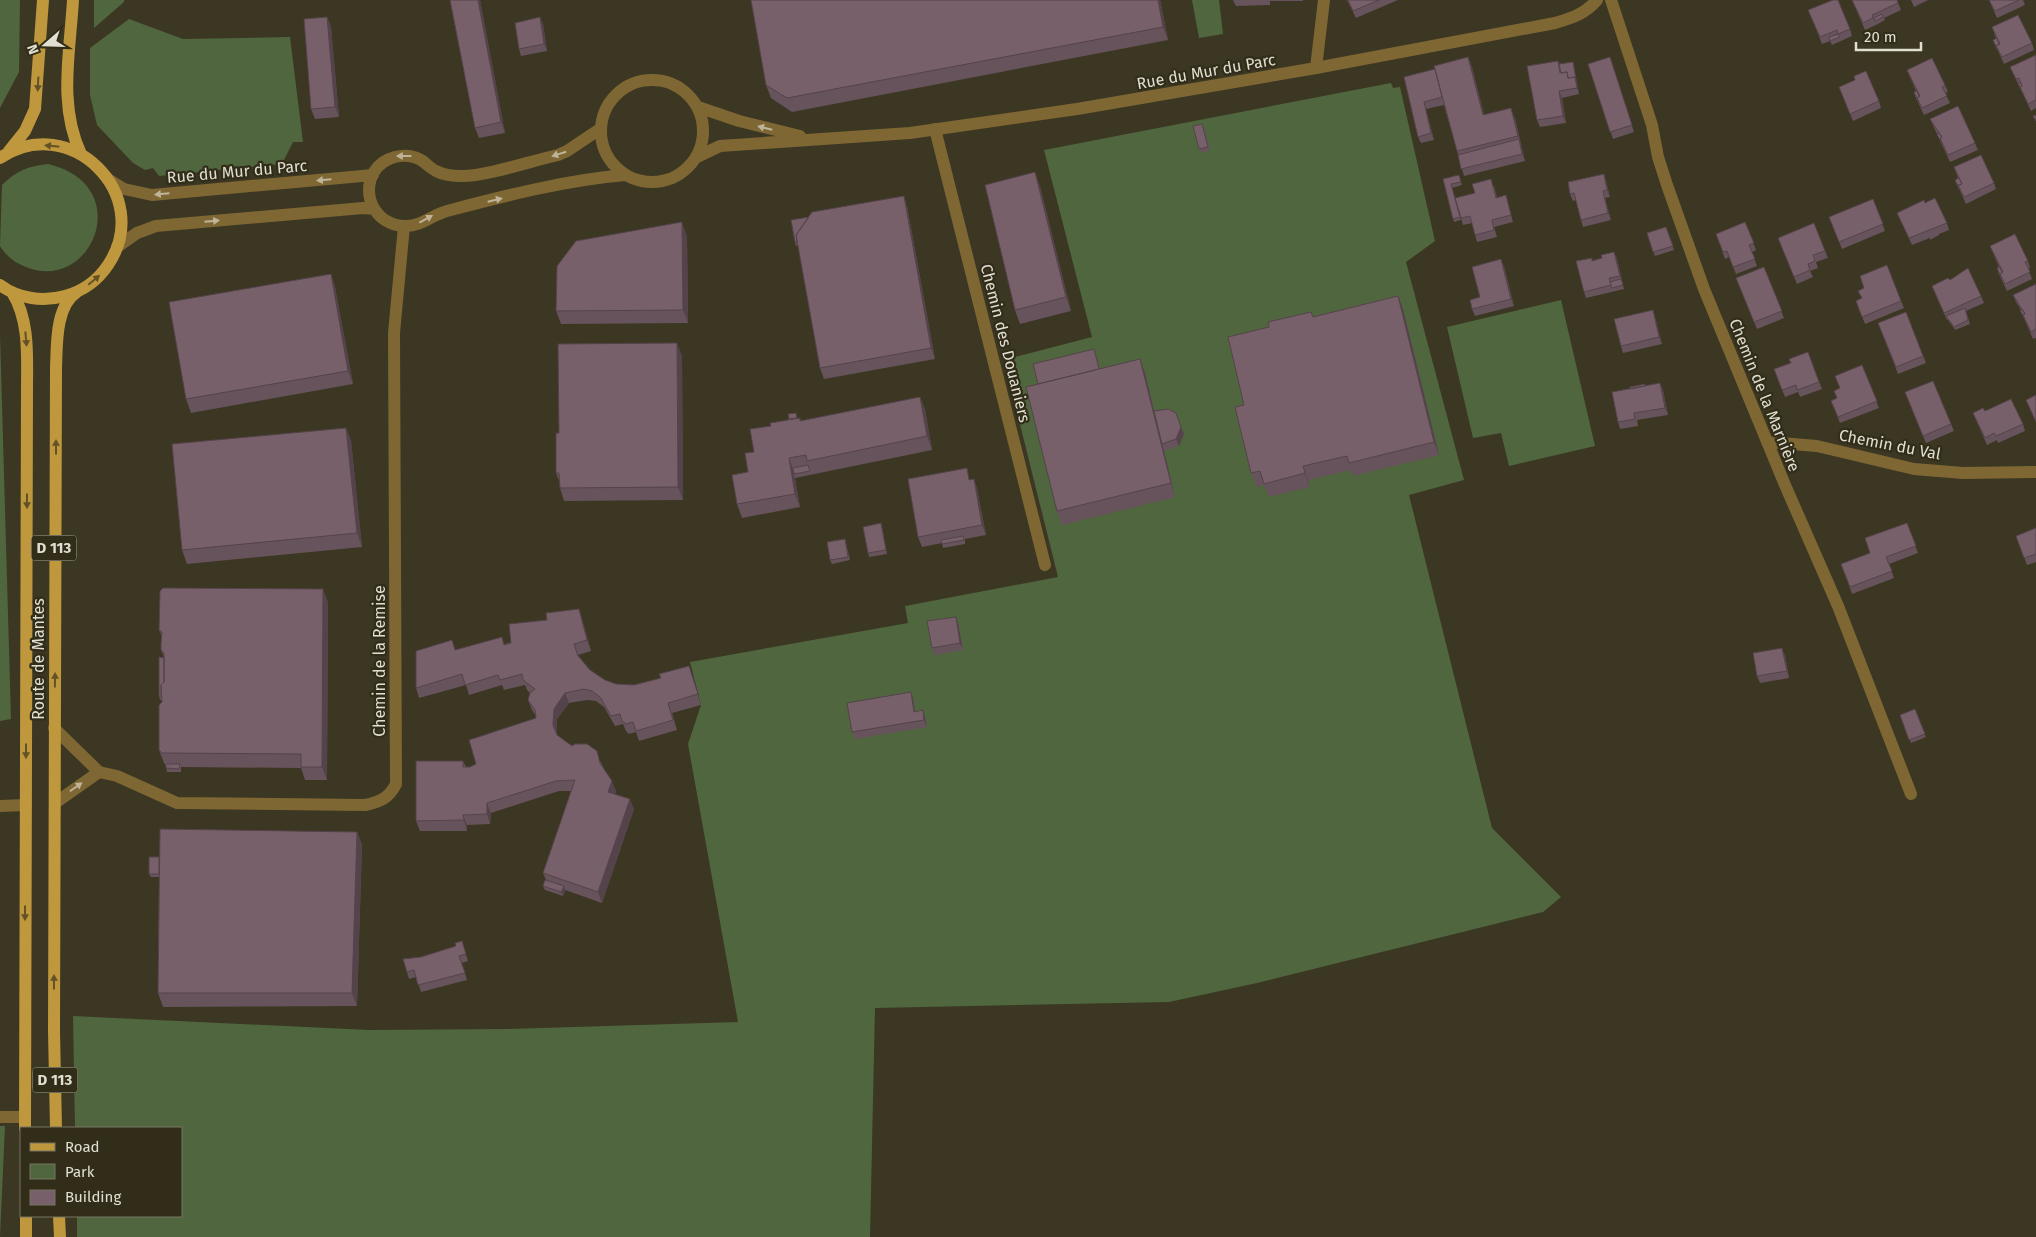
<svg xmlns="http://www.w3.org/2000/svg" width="2036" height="1237" font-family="'Fira Sans',sans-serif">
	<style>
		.green { fill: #50663e }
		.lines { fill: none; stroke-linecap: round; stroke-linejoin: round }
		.minor { stroke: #7f6733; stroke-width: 12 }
		.tertiary { stroke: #7f6733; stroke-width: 12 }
		.primary { stroke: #bf973d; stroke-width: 12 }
		.wall { fill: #67535b }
		.shaded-wall { fill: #54434a }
		.building { fill: #78606a; stroke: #54434a }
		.oneway { fill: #635226 }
		.oneway2 { fill: #bfb49a }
		.labels { text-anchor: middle; stroke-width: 4.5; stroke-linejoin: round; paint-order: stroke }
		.shield { fill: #312d19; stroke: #aca99a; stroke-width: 1 }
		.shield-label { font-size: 15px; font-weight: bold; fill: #e1ded2 }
		.street-label { font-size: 16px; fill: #e1ded2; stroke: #312d19 }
	</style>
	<rect width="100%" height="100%" fill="#3b3723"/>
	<path class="green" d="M0,0H20L19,72L0,108Z
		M94,0H124V2L94,28Z
		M1192,0H1219L1223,34L1199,38Z
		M129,19L183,39L290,37L303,142H293L282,164L159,176L153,168L145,170L133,163L97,125L90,95V48Z
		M1391,83L1393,88L1400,87L1435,241L1406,262L1464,480L1409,495L1492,828L1561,897L1543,912L1257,983L1169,1002L875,1008L870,1237H77V1216H181V1128H75L73,1016L369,1030L509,1029L738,1022L688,744L701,705L690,662L908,623L905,606L1058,577L1004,360L1092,337L1044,150Z
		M48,164C137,185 92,294 26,267C15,263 6,256 0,246L2,185C16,171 28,166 48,164Z
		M1561,300L1595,446L1509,466L1501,433L1473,438L1447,327Z
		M0,334L11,719L0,721Z
		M0,1126H5L0,1237Z"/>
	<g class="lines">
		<path class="minor" d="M1611,0L1652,125L1658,157L1667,185L1704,289L1785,485L1838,606L1911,794
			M1316,68L1324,0
			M935,129L1045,565
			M1767,442L1817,446L1914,469L1963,473L2036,472
			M54,728L99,772L117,776L177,803L365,805C380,802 389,798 396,784L394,333L404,226
			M55,803L99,772
			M0,806L26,805
			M0,1117H25"/>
		<path class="tertiary" d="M601 131a51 51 0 1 1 102 0a51 51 0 1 1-102 0Z
			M698,107L739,121L800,136
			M600,129L567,151L558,155C531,161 487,176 462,176C453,176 443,175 436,171C430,168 426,163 421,160C405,151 383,157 374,172C360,196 377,226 405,226C420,227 432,215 447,211C504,196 566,180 625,175
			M697,157L720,146L910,133L1077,109L1316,68L1555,23C1572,18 1585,14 1597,0
			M108,179L124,189L152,195L373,175
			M117,247L137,233L156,226L363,208L374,209"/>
		<path class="primary" d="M73,0C70,53 58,105 81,154
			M9,151L25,131L35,109L43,0
			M0,158C70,111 155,195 108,265C98,280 83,291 65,296C43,302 19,299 0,285
			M12,292C30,321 27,357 27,389L25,1128
			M56,1128L54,1031L56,368C57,346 55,306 77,292
			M26,1216V1237
			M59,1216L60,1237"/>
	</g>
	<path class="wall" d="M480,0L505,133L479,138L475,128Z
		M751,0H1160L1168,40L792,112L771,98L766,85Z
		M1233,0H1303V1H1270V5L1236,6Z
		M1347,0H1398L1356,18Z
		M1852,0H1897L1901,10L1884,18L1885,20L1876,25L1875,23L1876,25L1865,30Z
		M1911,0H1928L1914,7Z
		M1989,0H2023L2025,5L1997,18Z
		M327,17L331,27L339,117L315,119L311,109Z
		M1811,17L1850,29L1852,36L1832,45L1830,41L1822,44Z
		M543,24L547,51L521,56L519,49Z
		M1992,27L2032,43L2034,50L2004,64L1993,40L1996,39Z
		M2036,55V108L2031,111L2010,67Z
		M1468,57L1472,67L1484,115L1515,118L1525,161L1464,176L1457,151L1444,105L1426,109L1434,140L1421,143L1418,137L1404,77L1435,69Z
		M1610,57L1634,132L1613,139L1588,64Z
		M1558,61L1559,64L1573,62L1579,94L1562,98L1566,123L1540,127L1537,120Z
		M1907,70L1945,85L1948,92L1945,93L1950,103L1924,115L1915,96L1914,92L1916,91Z
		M1855,80L1879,101L1881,108L1853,121L1839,87Z
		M1930,119L1975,143L1978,150L1950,162Z
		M1204,127L1210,150L1200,153L1199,149Z
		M1954,167L1994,183L1996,189L1966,204L1955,180L1958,178Z
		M1459,175L1462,185L1452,188L1461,220L1454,222L1443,179Z
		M1606,181L1610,197L1605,198L1611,220L1583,227L1581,220L1576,200L1573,201L1570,194Z
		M1040,186L1071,311L1020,324L1015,310Z
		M1494,186L1497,198L1506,195L1513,222L1494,227L1497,237L1477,242L1472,223L1463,225L1461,218L1475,193Z
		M1873,199L1885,231L1842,249L1829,217Z
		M1925,203L1947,223L1949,230L1939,234V235L1930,240V238L1912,245L1897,213Z
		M907,206L935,359L824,379L820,368L798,245L796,246L795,242Z
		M1745,222L1756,250L1752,252L1757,266L1736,274L1729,257L1725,259L1716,234Z
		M1814,223L1828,258L1816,262L1818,268L1810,271L1813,277L1797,284L1778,238Z
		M1666,227L1674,250L1655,256L1647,233Z
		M687,236L688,323L561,324L556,311Z
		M1990,246L2028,261L2030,268L2028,269L2032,279L2007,291L1998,272L1999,267Z
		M1614,252L1617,259L1624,289L1586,298L1584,292L1593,260L1602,258Z
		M1887,265L1904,308L1865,324L1856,301L1861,298L1864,288Z
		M1504,266L1514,306L1475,316L1472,309L1480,297Z
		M1764,267L1784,318L1757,329L1736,278Z
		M331,274L335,287L353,384L191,413L186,399Z
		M1950,280L1981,296L1984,303L1966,311L1970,324L1955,330L1948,320H1947L1932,286Z
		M2036,284V338L2033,339L2022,314L2021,310L2016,302L2013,295Z
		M1398,296L1403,309L1439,455L1353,476L1351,470L1308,480L1310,487L1269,497L1264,485L1256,487L1251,473L1244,405L1313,317Z
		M1653,310L1662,344L1623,353L1621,346Z
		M1906,312L1926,363L1898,374L1878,323Z
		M1808,352L1822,389L1800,397L1798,392L1785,397L1774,369L1791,363Z
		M682,356L683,500L564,501L560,488V483L556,473L559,433Z
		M1097,356L1100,369L1140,359L1145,373L1154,411L1184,434L1179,446L1164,451L1175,497L1062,525L1057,511L1038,384Z
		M1862,365L1879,408L1840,423L1831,401L1837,398L1840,388L1835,376Z
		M1933,381L1954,431L1926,443L1905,392Z
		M1660,383L1663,390L1668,415L1637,420L1638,426L1620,429L1618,422L1646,386Z
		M920,397L925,410L932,450L795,478L800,507L742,518L737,504L748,472L754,452L771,426L789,419L800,418L801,421Z
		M1985,411L2023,424L2025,431L1998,443L1997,440L1987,445L1973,413Z
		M346,428L351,441L362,547L187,564L182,550Z
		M974,479L977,489L986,535L965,539V544L943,548L942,543L922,547L918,537L971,480Z
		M1907,523L1918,553L1889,564L1894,578L1852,594L1841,564L1870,553Z
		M882,527L887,554L869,557L868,553Z
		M2036,528V562L2027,565L2016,536Z
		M845,539L850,560L832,564L830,560Z
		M328,602L327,780H305L301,768L181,767V772H167L166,766L164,763L159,750L162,702V700H160L159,696L164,657L161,650L162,636L159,630Z
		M582,619L591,651L578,655L590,670L605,680L616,684L634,685L661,678L689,666L701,705L672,713L677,730L639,741L636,732L629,734L626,731L623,724L615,726L604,707L596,701L587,700L569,703L557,719V735L572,746L601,762L602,765L616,791L615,794L634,809L602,903L565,890L563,896L545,890L543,886L546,880L543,873L571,791H559L491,813L490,824L467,825V831H420L416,821L463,761L466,767H470L476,764L536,718V716L532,710L528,700L530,693L527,690L525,685L504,690L502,685L469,695L466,685L419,698L416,688L456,650L505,644Z
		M958,623L963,650L934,655L932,648Z
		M1785,655L1789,678L1760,683L1757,676Z
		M913,699L915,711L925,717L927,727L855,739L852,732Z
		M1915,709L1926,737L1911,743L1900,715Z
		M357,832L362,845L357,1006L163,1007L158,993L159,877H151L149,874L159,857Z
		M462,941L468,961L462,963L467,980L421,992L416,977L409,979L403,959L421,957L456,946Z"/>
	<path class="shaded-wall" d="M478,0H480L505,133L501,122Z
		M1158,0H1160L1168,40L1163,27Z
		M327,17L331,27L339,117L335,107Z
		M540,17L543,24L547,51L544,44Z
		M1468,57L1472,67L1487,125L1483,115Z
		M1573,62L1574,66L1579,94L1577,88Z
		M1559,91L1562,98L1566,123L1563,116Z
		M1424,102L1426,109L1434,140L1431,133Z
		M1511,108L1515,118L1521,146L1518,136Z
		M1519,139L1521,146L1525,161L1522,154Z
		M1035,172L1040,186L1071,311L1066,297Z
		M1604,174L1606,181L1610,197L1607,190Z
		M1603,191L1605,198L1611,220L1608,213Z
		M904,196L907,206L935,359L931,348Z
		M682,222L687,236L688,323L683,310Z
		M1614,252L1617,259L1624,289L1620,276Z
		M1501,259L1504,266L1514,306L1511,299Z
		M331,274L335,287L353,384L348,371Z
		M1398,296L1403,309L1439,455L1434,442Z
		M1653,310L1655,317L1662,344L1659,337Z
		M677,343L682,356L683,500L678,487Z
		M1140,359L1145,373L1162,444L1164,451L1175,497L1171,483Z
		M1660,383L1663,390L1668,415L1665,408Z
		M920,397L925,410L932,450L927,436Z
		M1181,427L1184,434L1179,446L1176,439Z
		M346,428L351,441L362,547L357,533Z
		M789,458L794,472V474L800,507L795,494Z
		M1303,466L1308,480L1310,487L1305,473Z
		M974,479L977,489L986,535L982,525Z
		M323,589L328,602L327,780L322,767Z
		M579,609L582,619L591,651L587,640Z
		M956,617L958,623L963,650L960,643Z
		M1782,648L1785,655L1789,678L1787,671Z
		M689,666L693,676L701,705L698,694Z
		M911,692L913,699L916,718L914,712Z
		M565,693L569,703L557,719V736L553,725L554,709Z
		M923,710L925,717L927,727L924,720Z
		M612,781L616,791L612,802L608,792Z
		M630,799L634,809L602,903L598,892Z
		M487,803L491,813L490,824L487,814Z
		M463,815L467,825V831L464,820Z
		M357,832L362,845L357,1006L352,993Z
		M564,886L565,890L563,896L561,892Z"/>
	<path class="building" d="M450,0H478L501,122L475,128Z
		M751,0H1158L1163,27L787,98L766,85Z
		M1348,0H1379L1353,11Z
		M1833,0H1838L1850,29L1838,34L1837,30L1820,37L1808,10Z
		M1852,0H1897L1898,3L1872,15L1873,18L1863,23Z
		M1989,0H2019L1995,11Z
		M1882,14L1883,17L1875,21L1874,18Z
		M2018,15L2032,43L2002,57L1996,46L2000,44L1992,27Z
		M327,17L335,107L311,109L304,19Z
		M540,17L544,44L519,49L515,23Z
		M1838,34L1840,37L1830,41L1829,37Z
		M1997,38L1999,44L1996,46L1997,49L1993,40Z
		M2036,55V100L2028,104L2020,87L2022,86L2019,78L2016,79L2010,67Z
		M1468,57L1483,115L1511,108L1518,136L1457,151L1434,66Z
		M1610,57L1632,125L1610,132L1588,64Z
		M1932,58L1945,85L1942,87L1947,96L1922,108L1917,98L1920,96L1907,70Z
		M1558,61L1560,73L1567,72L1568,78L1575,77L1577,88L1559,91L1563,116L1537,120L1527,66Z
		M1573,62L1576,80L1575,77L1568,78L1567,72L1561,73L1559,64Z
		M1435,69L1442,97L1424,102L1431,133L1418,137L1404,77Z
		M1866,71L1879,101L1850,114L1839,87L1855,80L1854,76Z
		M2020,82L2022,86L2020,87L2021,90L2018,83Z
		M1917,91L1919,97L1917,98L1918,101L1914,92Z
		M1958,106L1975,143L1948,155L1940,138L1942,137L1930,119Z
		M2036,115V121L2033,116Z
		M1202,124L1208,147L1199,149L1193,126Z
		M1939,133L1942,137L1940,138L1941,142L1937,134Z
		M1519,139L1522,154L1461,169L1458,155Z
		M1981,155L1994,183L1964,197L1958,185L1962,184L1954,167Z
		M1035,172L1066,297L1015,310L985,185Z
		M1604,174L1607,190L1603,191L1608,213L1581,220L1574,193L1570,194L1568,182Z
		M1459,175L1461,182L1451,184L1460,217L1453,219L1443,179Z
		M1959,178L1962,184L1958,185L1959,189L1955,180Z
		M1491,179L1496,198L1506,195L1511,215L1492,220L1494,230L1475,235L1470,216L1461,218L1455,198L1475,193L1472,184Z
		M904,196L931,348L820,368L796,235L812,212Z
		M1935,198L1947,223L1909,238L1897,213L1924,200L1925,203Z
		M1873,199L1883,224L1839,242L1829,217Z
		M809,217L796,235L797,242H795L791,220Z
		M682,222L683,310L556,311L557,266L576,241Z
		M1745,222L1754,243L1749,245L1755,259L1733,267L1727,251L1723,252L1716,234Z
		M1814,223L1825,251L1813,255L1815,261L1808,264L1810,270L1794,277L1778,238Z
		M1666,227L1673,246L1653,252L1647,233Z
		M2015,234L2028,261L2025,262L2030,272L2005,284L2000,274L2003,272L1990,246Z
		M1614,252L1620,276L1609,278L1611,285L1584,292L1576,261L1592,258V261L1602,258L1601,255Z
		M1501,259L1511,299L1472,309L1470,300L1480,297L1472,267Z
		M1887,265L1901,301L1862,317L1856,301L1862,298L1858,291L1864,288L1860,276Z
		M1764,267L1782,311L1754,322L1736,278Z
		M1999,267L2002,272L2000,274L2001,277L1997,268Z
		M1968,268L1981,296L1944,313L1932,286L1948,278L1950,280Z
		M331,274L348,371L186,399L169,302Z
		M1621,279L1623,285L1612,288L1610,282Z
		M2036,284V329L2031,332L2023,315L2025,314L2013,295Z
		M1398,296L1434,442L1349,463L1347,456L1303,466L1305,473L1264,484L1260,471L1251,473L1235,407L1244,405L1228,337L1269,327L1268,322L1311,312L1313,317Z
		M1965,308L1968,320L1954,327L1946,316Z
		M1653,310L1659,337L1621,346L1614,319Z
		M2020,310H2023L2025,314L2023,315L2024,318Z
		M1906,312L1923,356L1896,367L1878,323Z
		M677,343L678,487L560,488L559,473H556V433H559L558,344Z
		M1094,349L1099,369L1038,384L1033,364Z
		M1808,352L1819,382L1797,390L1796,385L1782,390L1774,369L1791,363L1789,359Z
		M1140,359L1171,483L1057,511L1026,387Z
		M1862,365L1877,401L1838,417L1831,401L1837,398L1834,391L1840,388L1835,376Z
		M1933,381L1951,424L1923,436L1905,392Z
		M1660,383L1665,408L1634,413L1635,419L1618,422L1612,392Z
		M1645,384V386L1630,389V387Z
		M2036,395V422L2026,400Z
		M920,397L927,436L807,461L806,455L789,458L795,494L737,504L732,475L748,472L745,453L754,452L750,429L771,426L770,423L800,418V421Z
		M2011,399L2023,424L1996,436L1994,433L1985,438L1973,413L1983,408L1985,411Z
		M1168,409L1176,413L1181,427L1176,439L1162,444L1154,411Z
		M796,413L797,418L789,419L788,414Z
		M346,428L357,533L182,550L172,444Z
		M808,465L810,471L794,474L793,468Z
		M967,468L969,480L974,479L982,525L918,537L908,479Z
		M881,523L886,550L868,553L863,527Z
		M1907,523L1916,546L1886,557L1892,571L1850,587L1841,564L1870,553L1865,538Z
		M2036,528V554L2024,558L2016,536Z
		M963,536L964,540L942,544L941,540Z
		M845,539L848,557L830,560L827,542Z
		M163,588L323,589L322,767H301V754L162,753L159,750V705L162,702L161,685L164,682V653L161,650V644L162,632L159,630L160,591Z
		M579,609L587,640L574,644L578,656L590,670L605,680L616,684L634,685L661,678L659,674L689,666L698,694L668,703L673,720L636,731L633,722L626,724L622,721L620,714L611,716L600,697L592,691L584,689L565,693L554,709L553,725L557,735L572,746L575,744H587L597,751L600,763L612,781L608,792L630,799L598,892L543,873L575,780L556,781L487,803V814L463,815L464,820L416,821V761H463V767H470L476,764L469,740L536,718L535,710L528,700L530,693L535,689L523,680L522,674L500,680L498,675L465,685L462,674L416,688V651L452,640L455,650L502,637L504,645L511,643L509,624L547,620L546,613Z
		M956,617L960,643L932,648L927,621Z
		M1782,648L1787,671L1757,676L1753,653Z
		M159,657L164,658V682L161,685V696H159Z
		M911,692L914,712L923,710L924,720L852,732L847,703Z
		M1915,709L1925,734L1909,740L1900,715Z
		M166,764H180L179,769L166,768Z
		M160,829L357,832L352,993H158Z
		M149,857H159V874H149Z
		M545,880L564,886L561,892L543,886Z
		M462,941L466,954L459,956L465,973L418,985L414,970L407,972L403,959L421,957L456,946L455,943Z"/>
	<defs><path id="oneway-solid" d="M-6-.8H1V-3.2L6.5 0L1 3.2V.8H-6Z" transform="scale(1.25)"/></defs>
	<g class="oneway">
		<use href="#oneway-solid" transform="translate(38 84) rotate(93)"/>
		<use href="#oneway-solid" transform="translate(52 146) rotate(-174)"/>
		<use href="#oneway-solid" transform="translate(94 280) rotate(-40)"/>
		<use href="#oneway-solid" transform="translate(26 339) rotate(85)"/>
		<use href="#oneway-solid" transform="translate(56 447) rotate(-90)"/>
		<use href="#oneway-solid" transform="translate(27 501) rotate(90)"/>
		<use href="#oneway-solid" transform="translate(55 680) rotate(-89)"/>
		<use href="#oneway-solid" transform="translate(26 751) rotate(90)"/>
		<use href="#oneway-solid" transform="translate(25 913) rotate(90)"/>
		<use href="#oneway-solid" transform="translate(54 982) rotate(-90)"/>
	</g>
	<g class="oneway2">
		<use href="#oneway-solid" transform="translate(765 128) rotate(-166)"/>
		<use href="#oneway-solid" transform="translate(559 154) rotate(162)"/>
		<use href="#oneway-solid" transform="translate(404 156) rotate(180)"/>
		<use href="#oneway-solid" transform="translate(324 180) rotate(175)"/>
		<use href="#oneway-solid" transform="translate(162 194) rotate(175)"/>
		<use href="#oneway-solid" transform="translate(495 200) rotate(-13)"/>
		<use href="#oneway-solid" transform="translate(426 219) rotate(-29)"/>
		<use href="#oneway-solid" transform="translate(212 221) rotate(-5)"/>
		<use href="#oneway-solid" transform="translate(76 787) rotate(-35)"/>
	</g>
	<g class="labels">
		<g class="shield">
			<rect x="31.5" y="535.5" width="45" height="25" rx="4"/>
			<rect x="32.5" y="1067.5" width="45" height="25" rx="4"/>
		</g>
		<g class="shield-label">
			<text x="54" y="553">D 113</text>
			<text x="55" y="1085">D 113</text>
		</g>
		<g class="street-label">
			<text transform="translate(1206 71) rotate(-10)" y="6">Rue du Mur du Parc</text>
			<text transform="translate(237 171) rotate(-5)" y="6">Rue du Mur du Parc</text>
			<text transform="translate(1006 343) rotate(76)" y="6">Chemin des Douaniers</text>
			<text transform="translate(1765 395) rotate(68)" y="6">Chemin de la Marnière</text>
			<text transform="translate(1890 444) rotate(11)" y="6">Chemin du Val</text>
			<text transform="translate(38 659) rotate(-90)" y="6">Route de Mantes</text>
			<text transform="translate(379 661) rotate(-90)" y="6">Chemin de la Remise</text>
		</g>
	</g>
	<rect x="20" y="1127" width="162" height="90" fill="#312d19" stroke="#777463"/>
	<rect x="30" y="1143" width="25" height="8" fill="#bf973d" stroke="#777463"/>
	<text x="65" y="1152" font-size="15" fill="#e1ded2">Road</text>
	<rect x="30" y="1164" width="25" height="15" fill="#50663e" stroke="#777463"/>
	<text x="65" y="1177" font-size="15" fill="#e1ded2">Park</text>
	<rect x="30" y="1190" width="25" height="15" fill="#78606a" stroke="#777463"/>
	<text x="65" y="1202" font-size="15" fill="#e1ded2">Building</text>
	<g transform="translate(45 45) rotate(250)" stroke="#312d19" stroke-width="4" paint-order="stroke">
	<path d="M0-4L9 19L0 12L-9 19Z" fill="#e1ded2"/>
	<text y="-8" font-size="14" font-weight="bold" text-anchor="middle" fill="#e1ded2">N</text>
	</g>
	<path d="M1856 42v8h65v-8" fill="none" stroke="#e1ded2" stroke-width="2.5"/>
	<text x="1864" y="42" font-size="15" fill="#e1ded2" stroke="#312d19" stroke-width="4" paint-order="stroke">20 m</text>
</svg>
